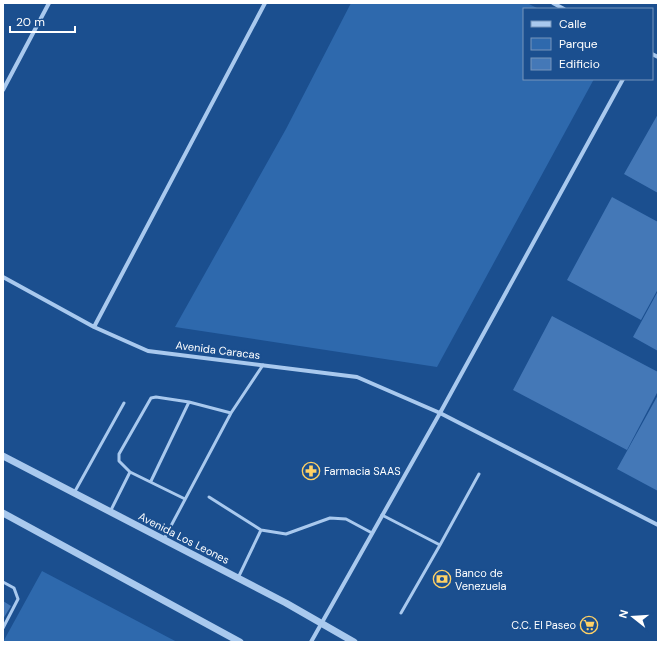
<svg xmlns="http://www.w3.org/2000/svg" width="661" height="645" font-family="'DM Sans',sans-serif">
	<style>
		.green { fill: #2e69ad }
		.building { fill: #4478b7 }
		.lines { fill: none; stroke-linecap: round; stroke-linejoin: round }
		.service { stroke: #a9c9ee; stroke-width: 3 }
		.minor { stroke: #a9c9ee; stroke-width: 4 }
		.tertiary { stroke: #a9c9ee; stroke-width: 7 }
		.labels { text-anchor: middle; stroke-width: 4; stroke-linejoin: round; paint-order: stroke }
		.street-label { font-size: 11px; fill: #fff; stroke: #1b4f8f }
		.poi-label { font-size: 11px; fill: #fff; stroke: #1b4f8f; text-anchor: start }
	</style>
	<rect width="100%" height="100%" fill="#1b4f8f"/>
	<path class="green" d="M351,3H527L539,9H524V79H594L437,367L175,327L286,129Z
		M42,571L177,642H3Z"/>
	<path class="building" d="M658,114V193L624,174Z
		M612,197L658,222V289L641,320L567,280Z
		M658,291V351L633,337Z
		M552,316L658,372V391L627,450L513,390Z
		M658,395V491L617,469Z
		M3,601L11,606L3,619Z"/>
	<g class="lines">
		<path class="service" d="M231,413L263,365
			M130,472L185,499
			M151,481L189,402
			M74,493L124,403
			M209,497L261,530L286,534L330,518L346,519L372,533
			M110,512L130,472L119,461V454L151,398L156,397L189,402L231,413L164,539
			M382,515L440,545L401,613
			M440,545L479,474
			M238,578L261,530
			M3,582L14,588L18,599L3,628"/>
		<path class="minor" d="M553,3L564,9
			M652,54L658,57
			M3,90L49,3
			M3,277L94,327L148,351L357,377L440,413L658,525
			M94,327L265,3
			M311,642L440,413L623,79"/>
		<path class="tertiary" d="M3,456L286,603L354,642
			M3,513L240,642"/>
	</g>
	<defs>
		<symbol id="pharmacy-ring" viewBox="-11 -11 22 22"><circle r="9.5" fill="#1b4f8f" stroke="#ffd166" stroke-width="1.5"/><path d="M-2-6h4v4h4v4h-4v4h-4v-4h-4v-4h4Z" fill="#ffd166"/></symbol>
		<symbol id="bank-ring" viewBox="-11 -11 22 22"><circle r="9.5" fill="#1b4f8f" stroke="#ffd166" stroke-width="1.5"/><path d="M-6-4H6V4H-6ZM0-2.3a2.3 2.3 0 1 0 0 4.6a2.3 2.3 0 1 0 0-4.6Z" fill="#ffd166"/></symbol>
		<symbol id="supermarket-ring" viewBox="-11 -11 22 22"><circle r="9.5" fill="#1b4f8f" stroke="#ffd166" stroke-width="1.5"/><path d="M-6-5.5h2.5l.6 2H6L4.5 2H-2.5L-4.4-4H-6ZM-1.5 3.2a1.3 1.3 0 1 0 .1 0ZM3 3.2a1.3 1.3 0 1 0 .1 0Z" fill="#ffd166"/></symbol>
	</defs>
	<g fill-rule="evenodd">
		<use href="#pharmacy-ring" x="301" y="461" width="20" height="20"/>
		<use href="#bank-ring" x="432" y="569" width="20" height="20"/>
		<use href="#supermarket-ring" x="579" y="615" width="20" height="20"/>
	</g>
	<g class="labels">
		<g class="street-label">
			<text transform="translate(218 350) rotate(7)" y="4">Avenida Caracas</text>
			<text transform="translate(184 538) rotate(27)" y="4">Avenida Los Leones</text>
		</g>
		<g class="poi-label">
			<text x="324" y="475">Farmacia SAAS</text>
			<text x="455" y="577">Banco de<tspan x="455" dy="13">Venezuela</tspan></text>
			<text x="576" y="629" text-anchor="end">C.C. El Paseo</text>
		</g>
	</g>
	<rect width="661" height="645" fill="none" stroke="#ffffff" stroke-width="8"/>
	<rect x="523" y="8" width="130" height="72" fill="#1b4f8f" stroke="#7695bc"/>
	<rect x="531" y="21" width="20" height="6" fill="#a9c9ee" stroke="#7695bc"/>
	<text x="559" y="28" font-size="12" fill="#ffffff">Calle</text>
	<rect x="531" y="38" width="20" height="12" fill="#2e69ad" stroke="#7695bc"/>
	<text x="559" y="48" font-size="12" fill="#ffffff">Parque</text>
	<rect x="531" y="58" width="20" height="12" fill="#4478b7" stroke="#7695bc"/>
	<text x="559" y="68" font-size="12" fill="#ffffff">Edificio</text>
	<g transform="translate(633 617) rotate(287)" stroke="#1b4f8f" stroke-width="3" paint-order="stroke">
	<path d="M0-3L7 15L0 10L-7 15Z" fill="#ffffff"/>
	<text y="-6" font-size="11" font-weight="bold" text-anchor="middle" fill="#ffffff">N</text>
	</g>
	<path d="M10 26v6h65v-6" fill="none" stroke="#ffffff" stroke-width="2"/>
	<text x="16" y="26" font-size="12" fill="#ffffff" stroke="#1b4f8f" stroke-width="3" paint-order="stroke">20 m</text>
</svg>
